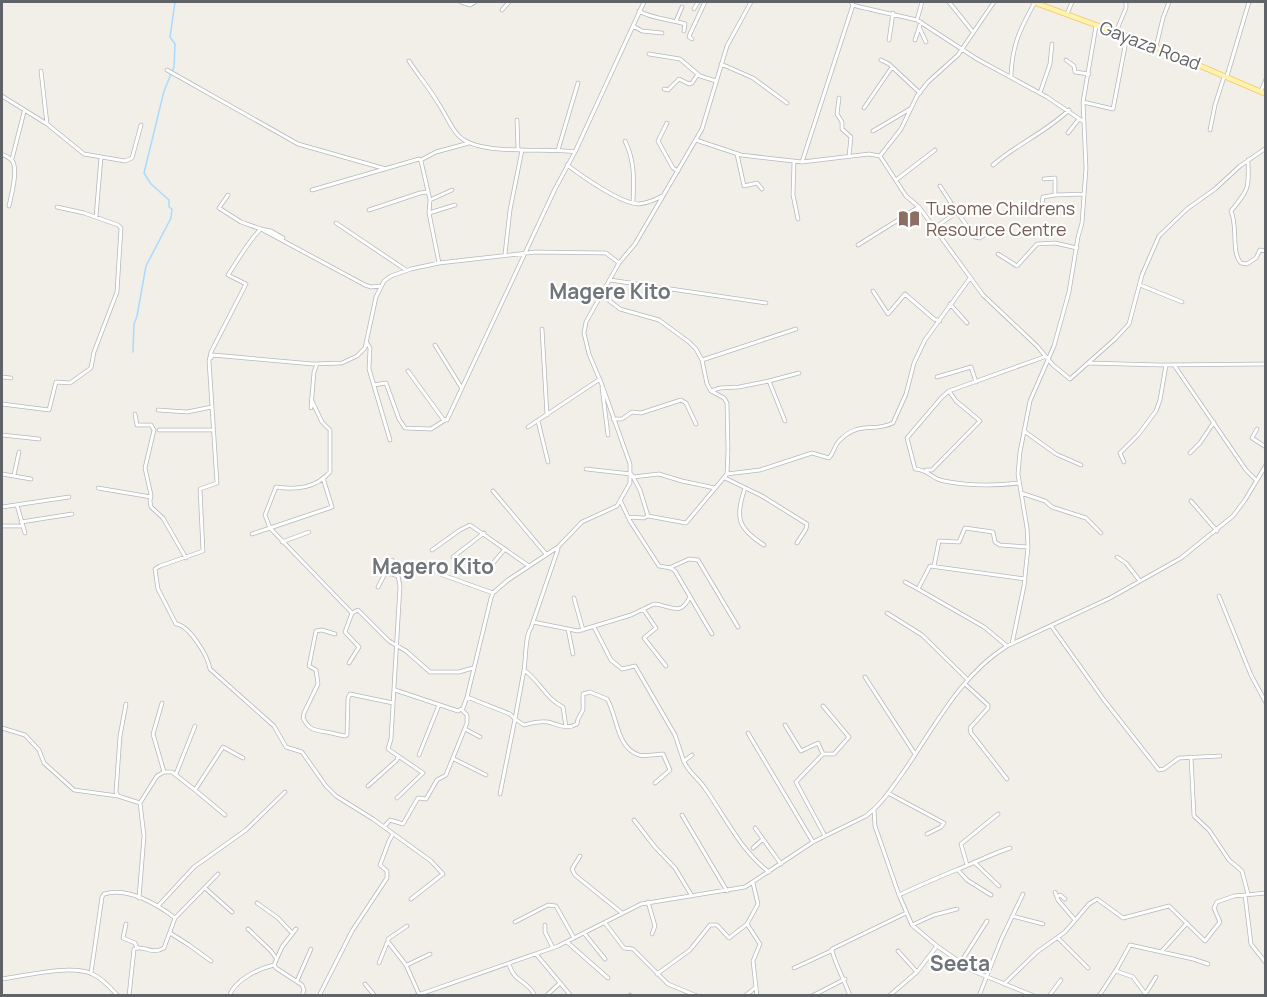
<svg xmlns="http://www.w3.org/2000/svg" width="1267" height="997" font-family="Manrope,sans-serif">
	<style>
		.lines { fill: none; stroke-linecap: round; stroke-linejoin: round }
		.stream { stroke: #aadaff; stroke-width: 1.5 }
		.minor-casing { stroke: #b5b8bc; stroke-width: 4.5 }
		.major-casing { stroke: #f2c960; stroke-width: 6 }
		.minor { stroke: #fff; stroke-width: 3 }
		.major { stroke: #fff2af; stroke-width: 4.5 }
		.labels { text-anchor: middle; stroke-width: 4.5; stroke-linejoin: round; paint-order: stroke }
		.street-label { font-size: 18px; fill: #5f6368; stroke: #fff }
		.education-label { font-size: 18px; fill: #785e54; stroke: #fff; text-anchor: start }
		.quarter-label { font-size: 21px; font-weight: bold; fill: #70757a; stroke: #fff }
	</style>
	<rect width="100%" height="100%" fill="#f1efe8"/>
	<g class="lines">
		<path class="stream" d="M133,352L134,324L137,316L146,266L171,218L172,209L169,207V200L151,184L144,173L164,91L174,67L175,44L170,37L175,2"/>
		<defs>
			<path id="minor" d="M461,2L470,5L475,2
				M851,2L853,5L860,7L917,20L977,59L1047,97L1084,122
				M949,2L973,32
				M694,9L698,2
				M502,10L509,2
				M639,11C652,19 670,19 685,24L684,31
				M1067,14L1072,2
				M917,20L922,2
				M676,21L682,7
				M633,26L642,31L662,33
				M919,27L926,42
				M1116,32L1126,8V2
				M692,39L689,37L690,34L705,2
				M889,40L893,13
				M915,40L921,22
				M1156,47L1163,18L1169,2
				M649,54L680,59L700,76L716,81
				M881,60L889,64L920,93
				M1066,60L1074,66L1075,72L1089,74
				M409,61C418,75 430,89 438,103C445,113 450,126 458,135C477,157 547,147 575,152
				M721,64L753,78L787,103
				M167,70L298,144L386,169
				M41,71L47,124
				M1011,76C1012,45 1020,29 1035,2
				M1227,76L1249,2
				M664,89L668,90L679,79L689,84L692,83L698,74
				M1261,91L1266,79
				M1040,93L1050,64L1052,44
				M2,96L47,124L84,154L125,161L132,158L141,125
				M839,98L837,114L842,122V129L851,137L849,156
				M1083,102L1113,109L1127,36
				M864,108L892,67
				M517,120L518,150
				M667,123L658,141L673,168L678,171
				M1210,130L1215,105L1224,77
				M873,131L910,109
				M1068,133L1079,119
				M696,140L741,155L802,162L869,154L880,156L906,196L919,207L983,295L1037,346L1053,365L1070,379L1115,339L1129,324L1142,275L1159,236L1187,209L1215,189L1240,166L1266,148
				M625,141C635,161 634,181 633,203
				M558,150L578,83
				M2,154C5,156 11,158 13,162C18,172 11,196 9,206
				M737,154L744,186L757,183L762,189
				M880,156L901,129L917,96L928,82L958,55L994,2
				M12,159L24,112
				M421,160L436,152L469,143
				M1248,160C1249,189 1249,189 1231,211C1238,226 1231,253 1241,263L1247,264L1256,258L1260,250L1266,251
				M794,161L793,195L798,219
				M802,162L853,5
				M567,165C582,176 621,204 639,204C647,203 655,200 662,196
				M993,165C1017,144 1046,132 1069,110
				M1044,179L1055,178V195L1084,194
				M896,180L935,150
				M312,190L419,159L421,161L430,200L452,190
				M228,195L219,208L241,222L261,229L365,285L371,287L381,286
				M430,200L429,213L439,263
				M369,210L420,193L427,192
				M1041,211L1043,197L1055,195
				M957,212L975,237L980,238L986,234
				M429,213L455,205
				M96,217L101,157
				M336,223L406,270
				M933,229L957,212L940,186
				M283,238L271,231L261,229C251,237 236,263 228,275L246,284L211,352L209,361L217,483L200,489L203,551L160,566L155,569L158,589L176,624C189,625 208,656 210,669L274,726L286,747L302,752L326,786L336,796L373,819L431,861L443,874L411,899
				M858,245L919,207
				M505,254L510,210L522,150
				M998,254L1017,266L1037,244L1055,243L1077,248
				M610,280L766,303
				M1140,285L1182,302
				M873,291L888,314L905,294L934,319L940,321
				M602,295L620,309L659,320L689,342L696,349L702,360L707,384L711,391L724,398L727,403L728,450L727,474L760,470L812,453L829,458C834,453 834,446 839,441C859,420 873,433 893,423L906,394L914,363L925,340L970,278
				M950,304L967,323
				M542,329L547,415
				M367,343L370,348L369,369L390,440
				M435,345L461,387
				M211,358L213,355L313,364L342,363L357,356L365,348L376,297L384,281L391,276L411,269L439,263L536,252L606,253L619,263
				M702,360L796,329
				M1088,363L1161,365L1266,364
				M1174,365L1246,470L1256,480
				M408,371L443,419L447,420L555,189L575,152L644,2
				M2,377L11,378
				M937,377L971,367L976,382
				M769,381L799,373
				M374,385L386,383L399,419L405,428L431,429L445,420
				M602,387L608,435
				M711,391L720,388L739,387L769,381L785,421
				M2,404L49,410L56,382L70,383L91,368L94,352L117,292L121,228L118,225L84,213L57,207
				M311,408L314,372L317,364
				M158,410L187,412L212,407
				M135,414L137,425H151L154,430L145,468L151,495L150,501L151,507L163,518L186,558
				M613,419H622L632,412L641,413L681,400L686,403L696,424
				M538,421L548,462
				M528,427L600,379
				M1257,429L1252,438L1266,447
				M159,430H214
				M1024,431L1056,454L1081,465
				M2,435L39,439
				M1190,453L1200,443L1214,422
				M1124,462L1120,453L1138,435L1156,411L1160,400L1166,365
				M586,469L631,474
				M926,470H932L980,421L956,401L949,391
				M2,474L31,479
				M14,475L19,452
				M632,475L640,490L648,516
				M633,477L659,474L682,481L715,488
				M323,478L332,507L270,528L352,613
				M725,478L762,496L807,524L806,529L797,543
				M1019,483C993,486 969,486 944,481C931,479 930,470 915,469L907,438L942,397L949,391L1044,357
				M98,488L151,497
				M745,488C735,517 737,528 764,545
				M493,491L546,554
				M1021,493L1045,501L1052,507L1086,518L1101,533
				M1191,501L1217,531
				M621,502L630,521L659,566L671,568L675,571L712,634
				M17,505L25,533
				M2,507L69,497
				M628,517L644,518L648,516L686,523L727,474
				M21,522L72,514
				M2,526H22
				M252,534L270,528L265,515L276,487C297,490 316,488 330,472V430L322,422L311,399
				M282,542L309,532
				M558,549L531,628C525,636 526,658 524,670C540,681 546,699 563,707L566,727
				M432,550L460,530L470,525L529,566
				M453,557L484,533
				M1117,557L1126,563L1140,581
				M934,566L939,541L959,542L965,528L993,532L995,542L1000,545L1028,547
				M669,568L689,559L698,560L738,627
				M488,569L505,549
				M384,574H392L398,576L400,586L391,739L388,749L423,773L397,798
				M440,574L493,593
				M905,582L918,589
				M378,587L392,560
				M1219,596L1251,675L1266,703
				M574,598L583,630
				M643,609L656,628L644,638L666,666
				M887,613L922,635L968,680
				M533,622L578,631L631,615L654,604C670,605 681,618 690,596
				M594,627L611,660L622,669L635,666L675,735L684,762
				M1052,627L1104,700L1159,770L1164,769L1179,758L1220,756
				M568,629L573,654
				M335,634L322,630L316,631L309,666L316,670L318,684L304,713L303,718C309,730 314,730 326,732C332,733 339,735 345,736L347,735L348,698L350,694L393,703
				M1012,644L1024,586L1028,547L1027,528L1018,474L1020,452L1030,401L1054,346L1069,292L1078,237L1082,223L1086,168L1083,102L1096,26
				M1007,646L984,627L918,589L930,566L1025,579
				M349,663L359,647L345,632L352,613L358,610L389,641L406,651L430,672H459L473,668
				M524,670L515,719L524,725C531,723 541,721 548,722C559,725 567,730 577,724L578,719L583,710V694L590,692L607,699C617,714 616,748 639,755C647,757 656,754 663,754L670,770L655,783
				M865,677L915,754
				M965,684L988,705V708L970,728L971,733L1007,779
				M395,690L458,711L463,708L467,697
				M162,703L153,734L164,772
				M126,704L120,736L116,792L118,796L140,803
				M823,706L849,737L834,754H823L796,782L825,836
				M785,725L801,751L818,743L823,754
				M2,728L25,735L39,750L44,763L74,790L118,796
				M465,729L480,737
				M748,733L813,842
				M419,755L439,705
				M692,755L684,761C687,771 698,778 704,787C725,816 740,850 769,872
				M1191,757L1194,816L1209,830L1229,860L1242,871L1248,894
				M454,759L486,775
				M176,774L195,726
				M368,786L397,760L398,756
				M195,790L225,815
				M888,793L944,823L941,827L927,834
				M500,794L515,719L510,714L467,697L491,598L493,593L508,580L558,547L582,522L617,506L630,483V464L602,385L589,354L584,333L586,322L619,263L635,244L702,129L727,46L751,2
				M874,810L875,826L899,895L912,925L937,946L973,971L1034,996
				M682,815L727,891
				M634,820L655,847L675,868L692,896
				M384,827L390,820L403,824L418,798L426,799L437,780L446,775L467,723V715L462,710
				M755,828L781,864
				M753,848L763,839
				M580,856L572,869L575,875L622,913
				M974,862L999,886
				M967,865L961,844L998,814
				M958,870L967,880L991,895
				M753,883L758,904L747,924L760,944L753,961L757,996
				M205,888L232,912
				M1055,892L1058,900L1075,920
				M899,895C918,886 937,878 956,870C975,863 991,854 1010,848
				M1245,895L1251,944L1266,963
				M1057,897L1060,895L1065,899
				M139,898L144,836L140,803L157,776L164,772H172L195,790L223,747L243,758
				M648,902L655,926L652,934
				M257,903L278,918L292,933
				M158,906L194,867L246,830L285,792
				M1012,916L1043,924
				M515,922L548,905L556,906L574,938
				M605,923L624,948L633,949L668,984L697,996
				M126,924L123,938L135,943L137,948
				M545,925V932L553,948
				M912,925L934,915L957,909
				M248,929L271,951L276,958
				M296,929L282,947L274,965L276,968L302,985L304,990L302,996
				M170,933L189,945L211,961
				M584,933L605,959
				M1058,938L1088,968
				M567,942L608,978
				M388,943V939L407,926
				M898,951L917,972
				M1162,951L1187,923
				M536,954L571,996
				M961,962L987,921
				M379,963L387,943H389L406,965L419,994
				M509,964C514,983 528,980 535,996
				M407,965L430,954
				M794,968L831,951
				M1116,971L1133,977L1147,996
				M91,973L102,897L104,894C128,887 157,904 175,918
				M657,974L690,950L710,925H717L729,938L747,924
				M2,979C25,976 71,964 92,974C102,978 111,988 118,996
				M297,981L311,949
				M365,984L375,996
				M1004,984L1037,952L1065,932L1089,904L1097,899L1123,918L1169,906L1205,941L1220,922L1214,908L1217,902L1234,896L1266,893
				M1146,993L1156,977
				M129,996L134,949C145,944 150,956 164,948L175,918L218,874
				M229,996C236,979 258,969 274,965
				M319,996L352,931L387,878V871L380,865L389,841L393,834
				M415,996L558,946L641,904L745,887L813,842L866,816C881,805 891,789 902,774C933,730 959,676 1007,646L1110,598L1181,558L1233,516L1245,500L1266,465
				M546,996L560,983
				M629,996L630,995
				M745,996L756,987
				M812,996L845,979
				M850,996C846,984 832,957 832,949L906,913
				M889,996L917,972L937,946
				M979,996L1001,940L1023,894
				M1049,996L1061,980
				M1099,996L1118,967L1130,945L1193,959L1208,964"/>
			<path id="major" d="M1033,2L1156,47L1266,94"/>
		</defs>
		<use href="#minor" class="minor-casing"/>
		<use href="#major" class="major-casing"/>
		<use href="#minor" class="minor"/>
		<use href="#major" class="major"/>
	</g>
	<defs>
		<symbol id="library-bare" viewBox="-9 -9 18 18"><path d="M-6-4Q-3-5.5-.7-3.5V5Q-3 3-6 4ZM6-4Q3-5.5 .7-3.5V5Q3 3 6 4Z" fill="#8d6e63" stroke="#fff" stroke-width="2.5" paint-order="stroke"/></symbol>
	</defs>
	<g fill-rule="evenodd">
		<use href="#library-bare" x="894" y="204" width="30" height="30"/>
	</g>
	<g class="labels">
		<g class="street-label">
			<text transform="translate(1150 46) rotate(21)" y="6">Gayaza Road</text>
		</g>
		<g class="education-label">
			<text x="926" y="215">Tusome Childrens<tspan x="926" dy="21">Resource Centre</tspan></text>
		</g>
		<g class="quarter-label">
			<text x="610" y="299">Magere Kito</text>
			<text x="433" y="574">Magero Kito</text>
			<text x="960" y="971">Seeta</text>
		</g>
	</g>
	<rect width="1267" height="997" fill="none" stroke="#5f6368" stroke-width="6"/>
</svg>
